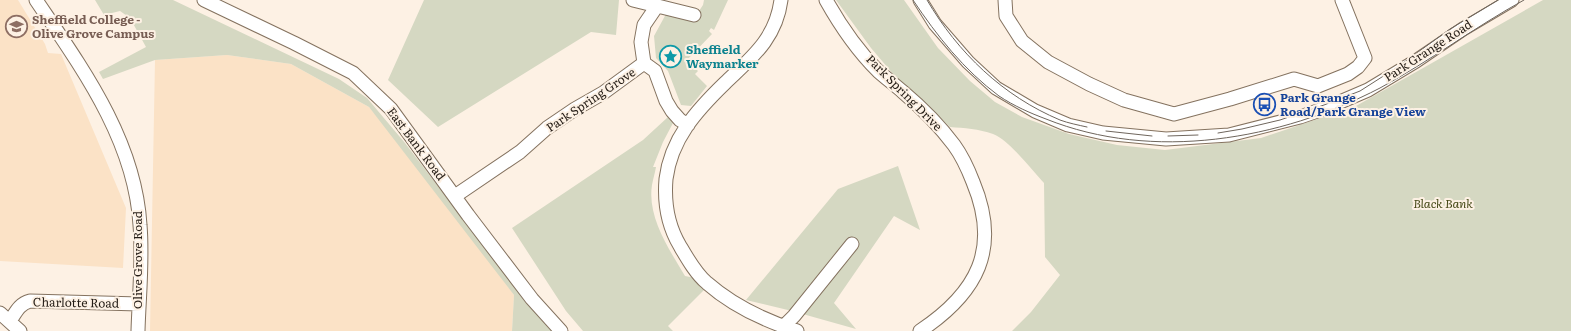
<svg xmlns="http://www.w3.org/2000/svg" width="1571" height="331" font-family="Literata,serif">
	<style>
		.built { fill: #fbe2c6 }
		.green { fill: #d5d8c2 }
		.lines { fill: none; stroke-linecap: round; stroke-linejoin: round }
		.minor-casing { stroke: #84725f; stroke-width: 15 }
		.minor { stroke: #fff; stroke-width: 13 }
		.tram { stroke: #6f665d; stroke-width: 1 }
		.labels { text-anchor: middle; stroke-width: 4; stroke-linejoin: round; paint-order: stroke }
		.education-label { font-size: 12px; font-weight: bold; fill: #785e54; stroke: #fdf1e4; text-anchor: start }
		.culture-label { font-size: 12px; font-weight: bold; fill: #0d838f; stroke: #fdf1e4; text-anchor: start }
		.street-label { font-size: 12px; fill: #251d16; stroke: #fdf1e4 }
		.transit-label { font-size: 12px; font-weight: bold; fill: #164399; stroke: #fdf1e4; text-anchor: start }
		.park-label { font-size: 12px; font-style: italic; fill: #464917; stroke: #fdf1e4 }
	</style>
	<rect width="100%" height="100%" fill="#fdf1e4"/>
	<path class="built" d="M0,0H18L45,44L48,53L61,54L126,208L123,268L0,261Z
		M227,55L291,64L369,107L430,180L514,295L512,331H150L155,60Z"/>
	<path class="green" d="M95,0H173L339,79L367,98L405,143L459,214L552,331H512L514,295L369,107L291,64L227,55L155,60L103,79L99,72L146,47L130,18L120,11L104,15Z
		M424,0H619L616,35L591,32L438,127L388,80Z
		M704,0H728L714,30L711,28L709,31L712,34L687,60L698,71L695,74L707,86L691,106L681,105L668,71L656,58L654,36L666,14L693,20L703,5Z
		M836,0H904L938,48L970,81L995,102L1022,117L1069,134L1117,145L1165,150L1261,138L1356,106L1543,0H1571V331H1012L1031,312L1060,275L1045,257L1044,183C1032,170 1009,140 993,134C979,129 964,128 950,127L894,75L871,48Z
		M668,117L673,123L663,142L653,167H656C655,173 653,179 652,185C647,217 669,249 685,276L695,278L704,290L668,326L673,331H583L566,311L512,228L643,140Z
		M898,166L920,230L894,216L834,303L856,329L792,311L746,300L838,189Z"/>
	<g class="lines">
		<defs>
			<path id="minor" d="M36,0C82,68 135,140 140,225C143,260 139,296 138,331
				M204,0L294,43L353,73L391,109L468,215L532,299L561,331
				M633,0L694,15
				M781,0C776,39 751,58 725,83C696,111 671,139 666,179C664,203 668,226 680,246C687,258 696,274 707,283C732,305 766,321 797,331
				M826,0C840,25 857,50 878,71C886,78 895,85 903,92C922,108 939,125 954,145C962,156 968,169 973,182C1001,249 977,293 920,331
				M920,0L935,24L968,62L996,88L1035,111L1068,125L1103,133L1166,139L1229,135L1300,117L1326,108L1368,90L1416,61L1463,29L1512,0
				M1005,0L1006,16L1022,41L1048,62L1089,84L1124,100L1174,114L1230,99L1294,79L1318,86L1348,74L1358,67L1365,58L1342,0
				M644,63L655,71L666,101L672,111L680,120L688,125
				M644,63L641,42L644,25L657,6
				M455,196L520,152L547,128L575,109L603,93L644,63
				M0,313L20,331
				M10,321C16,312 19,304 30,301L139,304
				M784,326L794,316L852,244"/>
		</defs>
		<use href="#minor" class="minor-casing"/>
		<use href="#minor" class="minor"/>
		<path class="tram" d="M913,0C937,36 964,70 999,96C1014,106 1030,113 1046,119C1153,162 1280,140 1380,88C1430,61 1475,27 1524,0
			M927,0C958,53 1003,96 1060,120C1068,123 1078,125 1087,127
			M1106,131L1152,136
			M1218,133L1242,129L1280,120L1324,105L1360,91L1396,68L1450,29L1498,0
			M1168,136L1198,135"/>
	</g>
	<defs>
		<symbol id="university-ring" viewBox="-11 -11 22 22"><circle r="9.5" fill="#fdf1e4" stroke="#8d6e63" stroke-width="1.5"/><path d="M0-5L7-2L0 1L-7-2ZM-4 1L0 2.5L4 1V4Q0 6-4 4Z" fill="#8d6e63"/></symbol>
		<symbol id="sight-ring" viewBox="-11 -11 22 22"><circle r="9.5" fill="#fdf1e4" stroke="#0f9aa8" stroke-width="1.5"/><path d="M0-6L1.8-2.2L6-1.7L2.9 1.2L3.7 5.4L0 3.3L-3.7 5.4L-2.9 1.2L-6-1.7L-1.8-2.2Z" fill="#0f9aa8"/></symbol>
		<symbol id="bus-ring" viewBox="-11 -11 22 22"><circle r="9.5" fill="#fdf1e4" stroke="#1a4fb4" stroke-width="1.5"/><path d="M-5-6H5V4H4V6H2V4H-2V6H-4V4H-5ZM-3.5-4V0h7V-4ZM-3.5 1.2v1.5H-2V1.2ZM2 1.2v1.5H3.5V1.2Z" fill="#1a4fb4"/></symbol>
	</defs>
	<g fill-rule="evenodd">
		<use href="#university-ring" x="4" y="14" width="25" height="25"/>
		<use href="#sight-ring" x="658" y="44" width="25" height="25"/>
		<use href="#bus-ring" x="1252" y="92" width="25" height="25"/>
	</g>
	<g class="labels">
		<g class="education-label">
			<text x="32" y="24">Sheffield College -<tspan x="32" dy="14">Olive Grove Campus</tspan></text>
		</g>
		<g class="culture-label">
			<text x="686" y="54">Sheffield<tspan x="686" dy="14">Waymarker</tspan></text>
		</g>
		<g class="street-label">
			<text transform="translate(1428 51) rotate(-33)" y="4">Park Grange Road</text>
			<text transform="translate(904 93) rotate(45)" y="4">Park Spring Drive</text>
			<text transform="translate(591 100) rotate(-34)" y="4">Park Spring Grove</text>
			<text transform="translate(416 144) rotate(53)" y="4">East Bank Road</text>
			<text transform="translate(138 260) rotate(-90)" y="4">Olive Grove Road</text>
			<text transform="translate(76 303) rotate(1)" y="4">Charlotte Road</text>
		</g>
		<g class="transit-label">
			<text x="1280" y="102">Park Grange<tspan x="1280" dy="14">Road/Park Grange View</tspan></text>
		</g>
		<g class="park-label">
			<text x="1443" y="208">Black Bank</text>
		</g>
	</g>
</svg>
